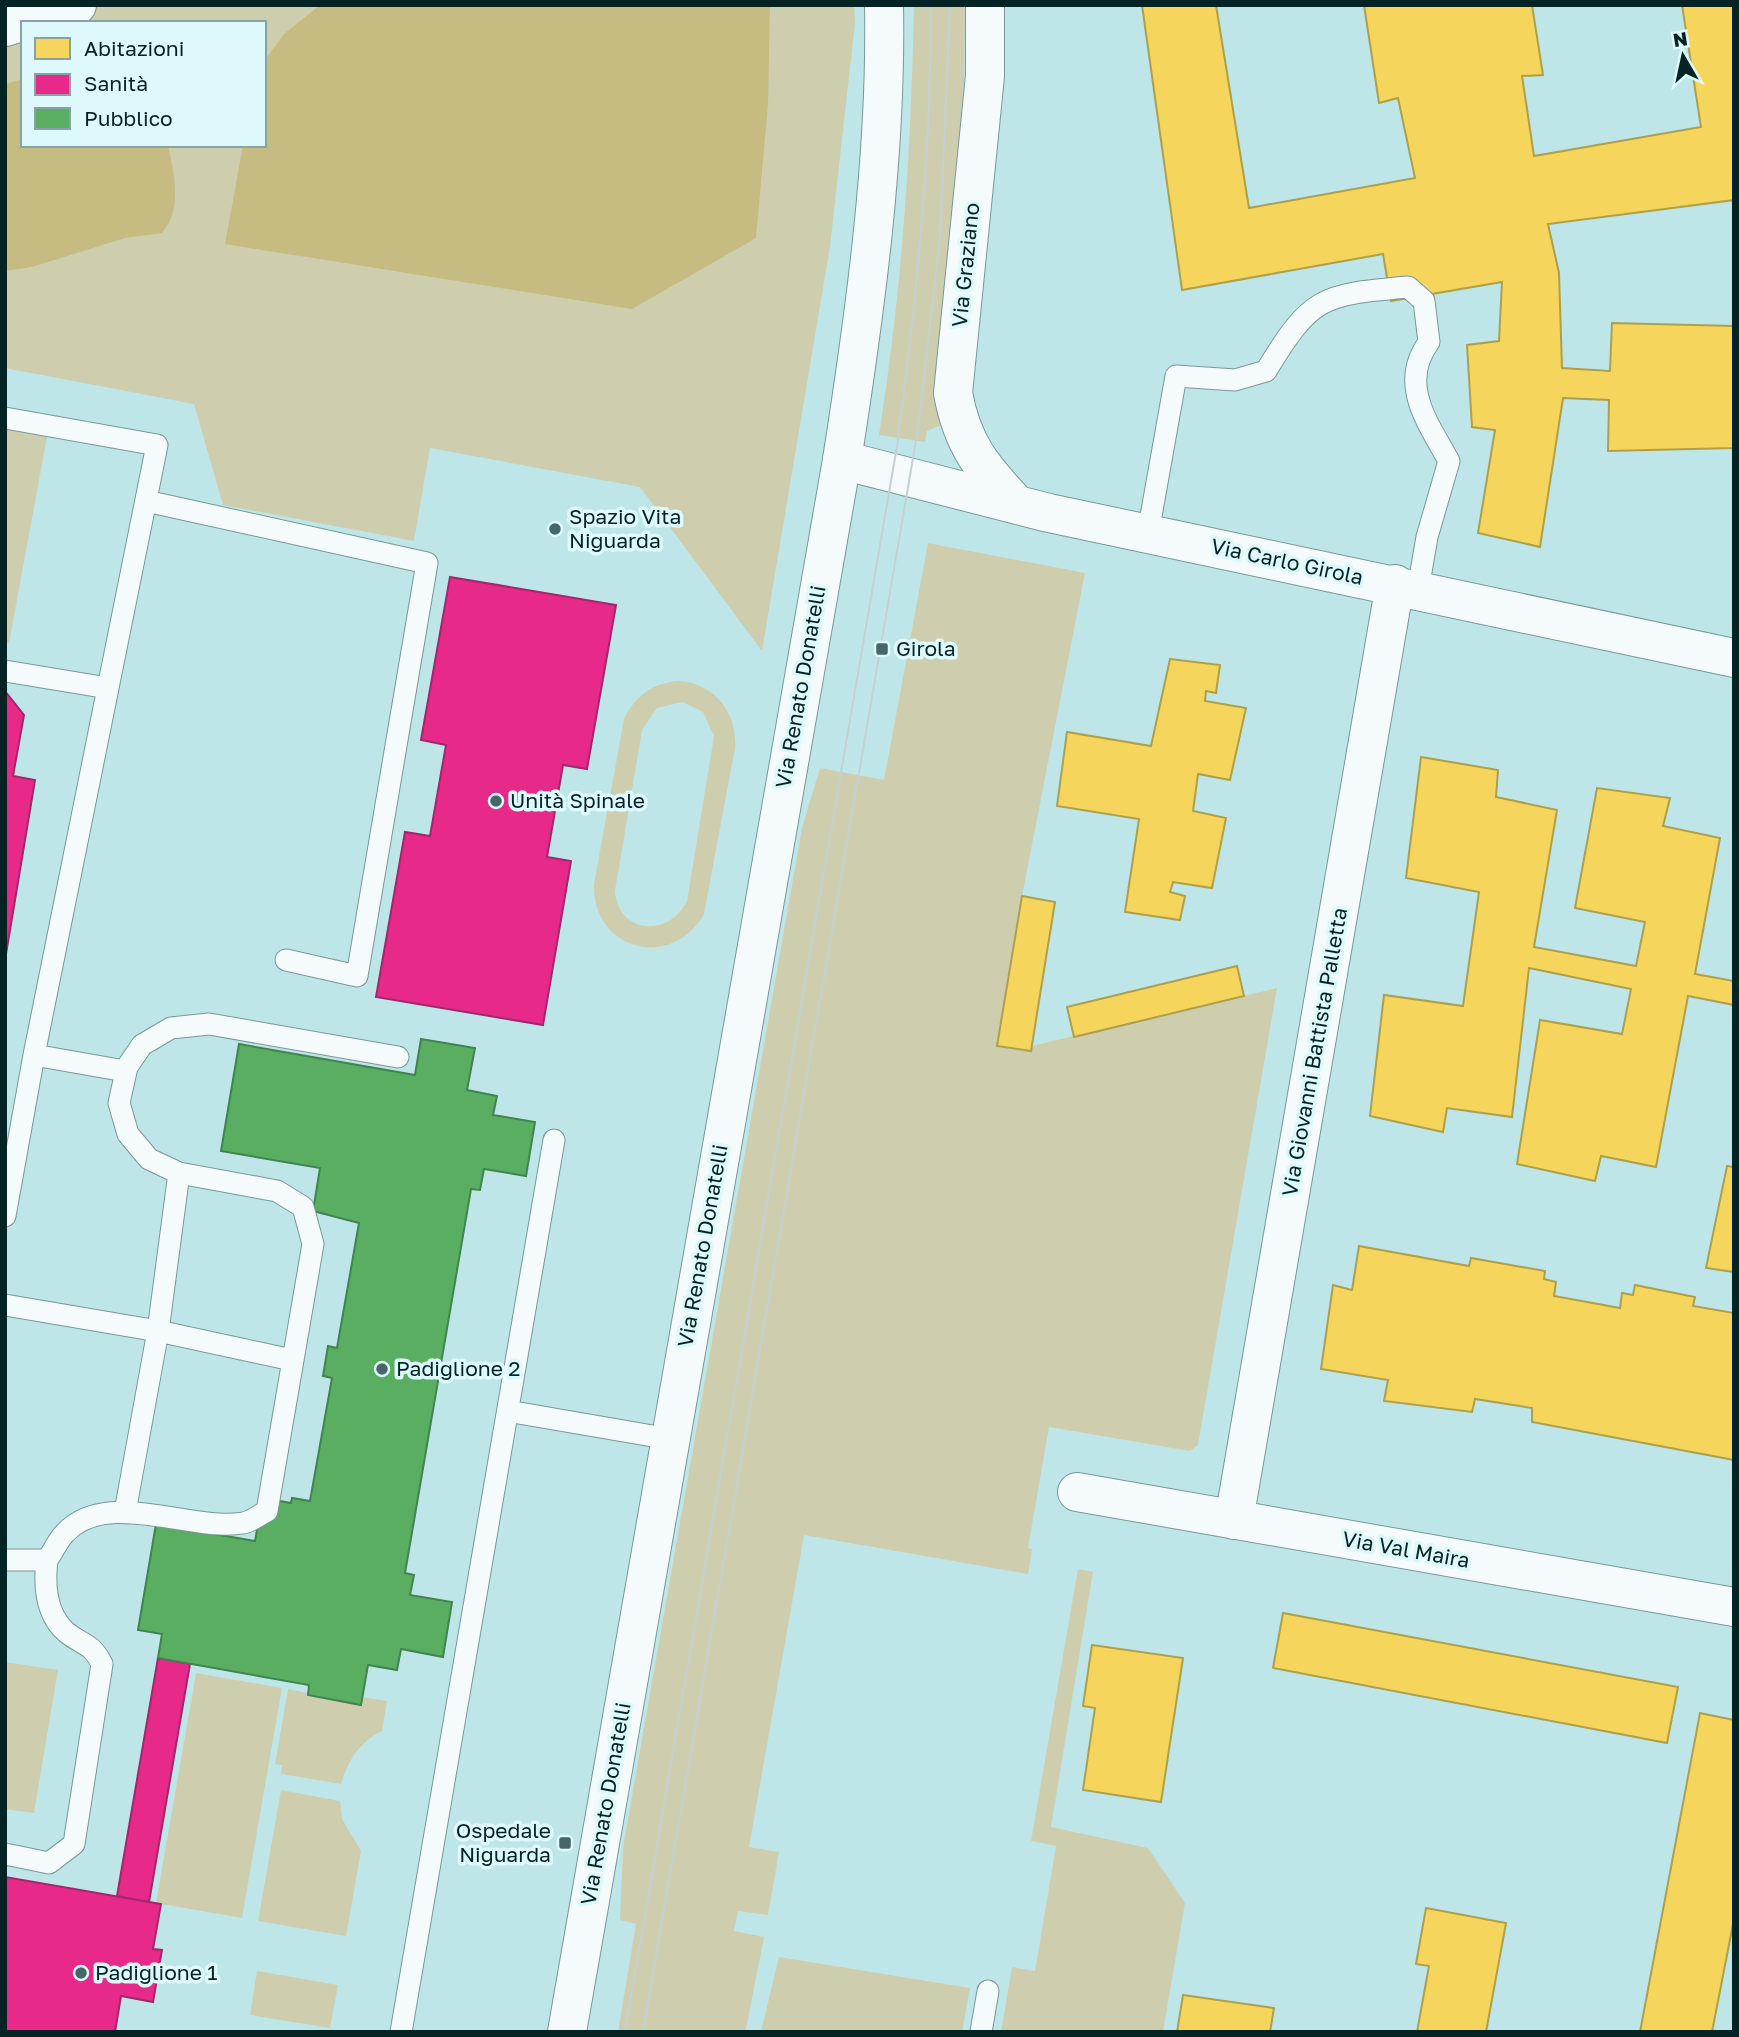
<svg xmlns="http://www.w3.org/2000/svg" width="1739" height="2037" font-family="'Golos Text',sans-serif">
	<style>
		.green { fill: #ceceaf; fill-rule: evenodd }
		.forest { fill: #c6bc82 }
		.homes { fill: #f6d55c; stroke: #ada04c; stroke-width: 2 }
		.health { fill: #e7298a; stroke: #a3276c; stroke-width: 2 }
		.public { fill: #5aae61; stroke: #40844f; stroke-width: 2 }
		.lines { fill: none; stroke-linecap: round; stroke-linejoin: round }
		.service-casing { stroke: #789899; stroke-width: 23 }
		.minor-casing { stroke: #789899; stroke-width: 40 }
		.tertiary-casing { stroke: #789899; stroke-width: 40 }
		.secondary-casing { stroke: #789899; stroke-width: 40 }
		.service { stroke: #f5fbfc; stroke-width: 21 }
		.minor { stroke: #f5fbfc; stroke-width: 38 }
		.tertiary { stroke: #f5fbfc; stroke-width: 38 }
		.secondary { stroke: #f5fbfc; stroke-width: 38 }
		.tram { stroke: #c4d0d1; stroke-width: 2 }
		.poi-dot { fill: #456769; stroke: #def9fb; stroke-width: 2.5 }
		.labels { text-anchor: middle; stroke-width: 7; stroke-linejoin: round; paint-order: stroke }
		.street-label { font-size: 21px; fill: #042325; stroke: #def9fb }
		.poi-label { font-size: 21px; fill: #042325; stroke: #def9fb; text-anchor: start }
	</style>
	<rect width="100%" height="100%" fill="#bee6e8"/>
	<path class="green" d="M5,5H854L855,23L830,247L762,651L640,487L430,448L414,541L223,505L194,404L5,368ZM23,23H264V145H23Z
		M914,5H965L963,162L935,387L942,425L927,431L925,442L879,435C902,289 911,154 914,5Z
		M5,429L47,437L9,643L5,642Z
		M928,543L1085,573L1022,896L997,1045L1031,1051L1032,1046L1277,988L1198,1445L1190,1451L1049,1427L1028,1548L1032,1549L1028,1574L804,1535L749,1847L779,1852L768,1915L738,1911L734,1931L764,1937L746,2029L744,2032H618L636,1924L620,1920L623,1847L802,828L820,768L884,780Z
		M679,681C715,683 738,714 735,748L704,914C672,971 592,951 594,884L624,719C635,696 652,683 679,681ZM683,702L703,712L714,736L687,901C669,938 618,934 615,891L642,730L657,708Z
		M1078,1569L1093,1572L1051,1827L1148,1848L1185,1903L1163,2032H1001L1012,1967L1035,1971L1056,1846L1031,1841Z
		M5,1662L58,1670L34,1813L5,1809Z
		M196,1673L282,1688L242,1918L156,1903Z
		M288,1689L361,1704L362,1697L387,1701L382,1731C359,1742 348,1761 341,1784L281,1774L282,1765L275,1764Z
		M281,1790L340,1801L342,1819L361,1851L346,1936L258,1921Z
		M779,1957L970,1988L962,2032H761Z
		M257,1971L338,1985L330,2028L250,2015Z"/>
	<path class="forest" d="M320,5H770L768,105L756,238L632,309L225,244L243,145H264V61L284,34Z
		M23,79V145H168C174,174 183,209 162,233L125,238L32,267L5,271V84Z"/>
	<path class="homes" d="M1142,5H1216L1249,208L1415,178L1398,98L1379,103L1364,5H1532L1543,75L1522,76L1534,156L1701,127L1682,5H1734V200L1548,224L1559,273L1562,368L1610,371L1612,323L1734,326V448L1608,451L1609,400L1563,398L1540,547L1478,533L1495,430L1472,427L1467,345L1499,341L1502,282L1391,301L1383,254L1182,290Z
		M1170,659L1220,665L1216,693L1206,691L1205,701L1246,708L1230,780L1198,774L1193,811L1226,818L1212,888L1173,882L1170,892L1185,896L1180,920L1125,912L1139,819L1057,806L1067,732L1151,746Z
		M1421,757L1498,770L1496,797L1557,810L1534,947L1636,966L1645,922L1575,908L1597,788L1670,798L1663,826L1720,838L1695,974L1734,981V1005L1688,996L1656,1167L1601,1156L1595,1181L1517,1164L1540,1020L1622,1034L1631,989L1529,968L1512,1117L1447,1108L1443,1132L1370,1116L1384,995L1463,1006L1479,892L1406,878Z
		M1022,896L1055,902L1031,1051L997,1046Z
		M1237,966L1244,996L1074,1037L1067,1007Z
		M1727,1166L1734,1167V1272L1706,1268Z
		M1359,1246L1469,1266L1471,1258L1545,1271L1544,1279L1556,1282L1554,1296L1620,1308L1622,1293L1633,1295L1635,1285L1695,1297L1693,1306L1734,1313V1460L1532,1422V1408L1475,1399L1472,1412L1384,1401L1388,1380L1321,1369L1333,1285L1352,1290Z
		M1283,1613L1678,1687L1667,1743L1273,1668Z
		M1092,1645L1183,1658L1161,1802L1083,1790L1095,1708L1083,1706Z
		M1700,1713L1734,1720V1919L1712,2032H1640Z
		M1426,1908L1506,1923L1486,2032H1417L1429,1966L1416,1964Z
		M1183,1995L1274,2008L1270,2032H1177Z"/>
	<path class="health" d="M450,577L616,605L587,769L563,765L547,857L571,861L543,1025L376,997L405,832L430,836L446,745L421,740Z
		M5,691L24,715L13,776L35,780L5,960Z
		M158,1658L190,1664L149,1902L117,1896Z
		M5,1877L161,1904L153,1949L162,1950L153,2002L121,1996L115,2032H5Z"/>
	<path class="public" d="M421,1039L475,1048L467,1090L497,1096L493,1115L535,1122L526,1176L484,1169L480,1190L471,1189L405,1573L414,1575L410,1595L452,1602L443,1657L401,1649L397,1670L368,1665L361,1705L308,1695L309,1685L158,1658L162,1634L138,1630L156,1524L255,1541L263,1498L291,1503L292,1498L310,1501L332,1378L323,1376L328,1346L337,1348L359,1223L313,1211L320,1168L221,1151L239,1044L415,1075Z"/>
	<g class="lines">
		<defs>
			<path id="service" d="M5,418L157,445L34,1055L5,1216
				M146,501L427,563L357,976L286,960
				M1148,533L1176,376L1235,380L1266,371C1312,295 1322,295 1408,287L1424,301L1429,342C1398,384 1428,423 1449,461L1427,537L1418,589
				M5,671L108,688
				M34,1055L125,1071
				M5,1305L158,1331L292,1360
				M508,1411L670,1439
				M125,1512L158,1331L179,1173
				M5,1560H47C53,1552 58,1540 65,1533C107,1488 190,1532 243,1523C251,1522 259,1515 267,1511L313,1244L303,1207L277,1191L179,1173L149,1159L128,1134L119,1103L127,1067L142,1045L171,1028L209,1024L398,1057
				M5,1854L49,1863L74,1844L102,1664C91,1642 83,1646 66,1632C46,1614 44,1585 47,1560
				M401,2032L554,1140
				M981,2032L988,1991"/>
			<path id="minor" d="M985,5V76L953,393C962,444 982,468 1017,505
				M842,460L1049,513L1734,658
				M1077,1492L1734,1607
				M1234,1520L1395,584"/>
			<path id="tertiary" d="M5,27L77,5"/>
			<path id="secondary" d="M567,2032L842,460C865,313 887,154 884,5"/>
		</defs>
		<use href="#service" class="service-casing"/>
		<use href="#minor" class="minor-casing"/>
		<use href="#tertiary" class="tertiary-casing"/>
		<use href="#secondary" class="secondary-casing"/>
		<use href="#service" class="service"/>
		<use href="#minor" class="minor"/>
		<use href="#tertiary" class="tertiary"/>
		<use href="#secondary" class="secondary"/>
		<path class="tram" d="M625,2032L897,446C917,300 931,153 931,5
			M643,2032L918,429L940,238L950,5"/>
	</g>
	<g class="poi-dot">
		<circle cx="555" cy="529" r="7"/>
		<rect x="875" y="642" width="14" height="14" rx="3.5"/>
		<circle cx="496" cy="801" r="7"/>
		<circle cx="382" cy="1369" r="7"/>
		<rect x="558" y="1836" width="14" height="14" rx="3.5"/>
		<circle cx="81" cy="1973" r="7"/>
	</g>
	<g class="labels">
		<g class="street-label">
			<text transform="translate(966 265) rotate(-84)" y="7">Via Graziano</text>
			<text transform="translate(1287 562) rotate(12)" y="7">Via Carlo Girola</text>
			<text transform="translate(801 687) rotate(-80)" y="7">Via Renato Donatelli</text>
			<text transform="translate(1315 1052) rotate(-80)" y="7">Via Giovanni Battista Palletta</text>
			<text transform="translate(703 1246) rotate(-80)" y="7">Via Renato Donatelli</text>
			<text transform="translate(1406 1550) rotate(10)" y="7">Via Val Maira</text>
			<text transform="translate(606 1804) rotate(-80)" y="7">Via Renato Donatelli</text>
		</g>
		<g class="poi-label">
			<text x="569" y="524">Spazio Vita<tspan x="569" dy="24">Niguarda</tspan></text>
			<text x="896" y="656">Girola</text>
			<text x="510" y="808">Unità Spinale</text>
			<text x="396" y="1376">Padiglione 2</text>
			<text x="551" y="1838" text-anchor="end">Ospedale<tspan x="551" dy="24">Niguarda</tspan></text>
			<text x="95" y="1980">Padiglione 1</text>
		</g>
	</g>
	<rect width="1739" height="2037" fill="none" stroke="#042325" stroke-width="14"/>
	<rect x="21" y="21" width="245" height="126" fill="#def9fb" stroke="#87a3a5" stroke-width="2"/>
	<rect x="35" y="38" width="35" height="21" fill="#f6d55c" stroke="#87a3a5" stroke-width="2"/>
	<text x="84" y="56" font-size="21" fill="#042325">Abitazioni</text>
	<rect x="35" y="74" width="35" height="21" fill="#e7298a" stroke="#87a3a5" stroke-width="2"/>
	<text x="84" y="91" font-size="21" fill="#042325">Sanità</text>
	<rect x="35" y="108" width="35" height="21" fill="#5aae61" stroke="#87a3a5" stroke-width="2"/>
	<text x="84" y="126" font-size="21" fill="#042325">Pubblico</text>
	<g transform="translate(1683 56) rotate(351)" stroke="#def9fb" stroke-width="5" paint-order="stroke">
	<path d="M0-5L12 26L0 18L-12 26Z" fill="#042325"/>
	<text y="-10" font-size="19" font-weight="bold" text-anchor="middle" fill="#042325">N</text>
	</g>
</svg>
